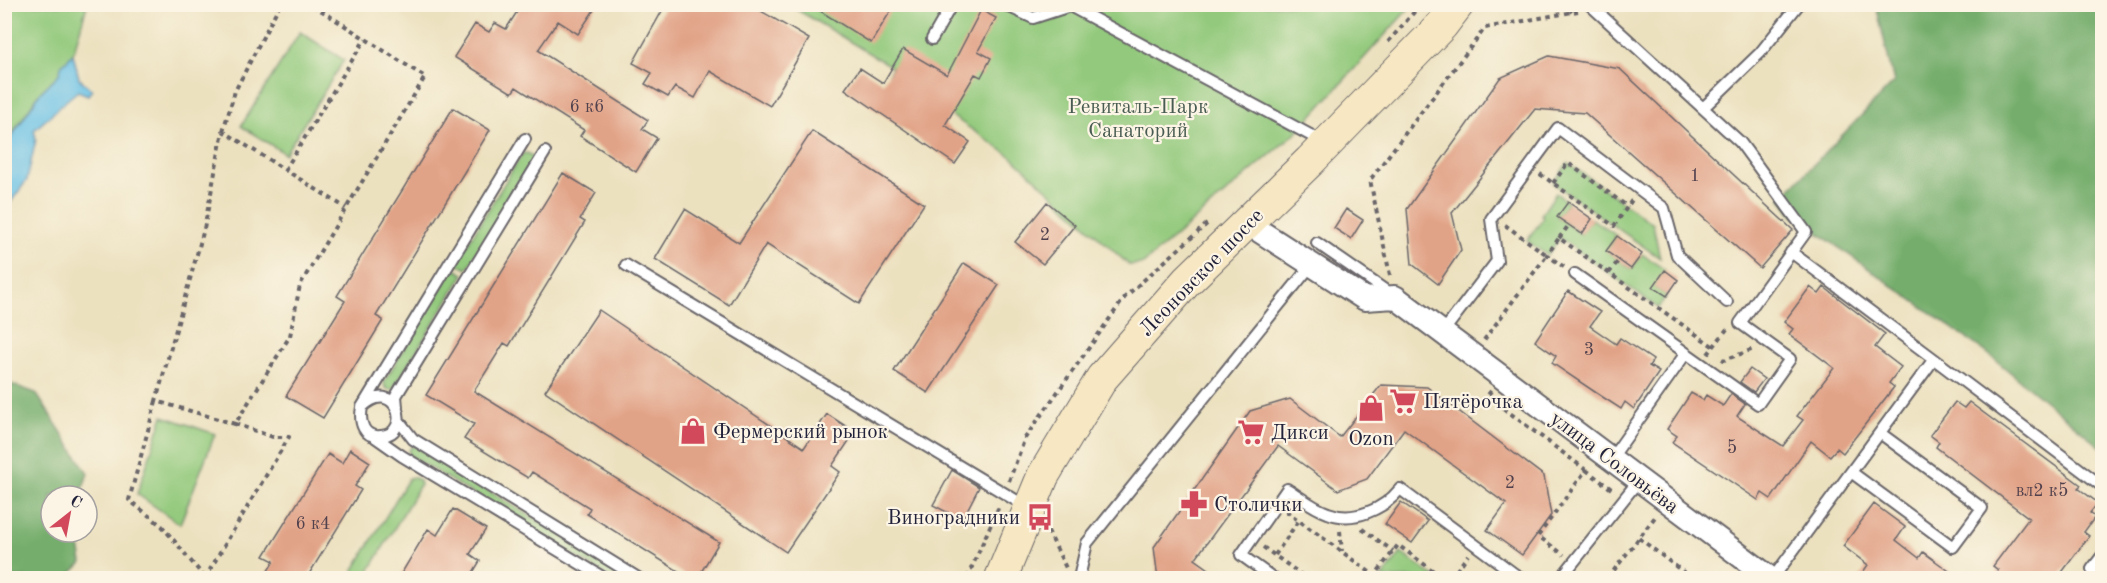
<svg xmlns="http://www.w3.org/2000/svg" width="2107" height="583" font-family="'Old Standard TT',serif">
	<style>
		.green { fill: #92c97c; stroke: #5a765c; stroke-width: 1.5 }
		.forest { fill: #75ad6c; stroke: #4c6854; stroke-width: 1.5 }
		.water { fill: #69c1e6; stroke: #467290; stroke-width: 1.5 }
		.building { fill: #e1a387 }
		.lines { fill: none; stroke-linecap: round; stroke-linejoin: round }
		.lane-casing { stroke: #696569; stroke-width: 14 }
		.street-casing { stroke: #696569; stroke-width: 26 }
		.secondary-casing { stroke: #696569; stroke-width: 34 }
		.path { stroke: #696569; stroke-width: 4; stroke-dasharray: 4.5 4.5; stroke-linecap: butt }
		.lane { stroke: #fff; stroke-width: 10 }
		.street { stroke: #fff; stroke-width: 22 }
		.secondary { stroke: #f7e8c3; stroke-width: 32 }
		.labels { text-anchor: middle; stroke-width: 4.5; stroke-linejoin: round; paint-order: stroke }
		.number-label { font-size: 18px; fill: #52424e }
		.park-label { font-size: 21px; fill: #495c52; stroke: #fcf5e5 }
		.street-label { font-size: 21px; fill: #22223b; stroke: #fcf5e5 }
		.poi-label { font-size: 21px; fill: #22223b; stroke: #fcf5e5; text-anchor: start }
	</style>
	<rect width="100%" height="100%" fill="#fcf5e5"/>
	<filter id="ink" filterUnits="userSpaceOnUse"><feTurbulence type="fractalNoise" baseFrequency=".0167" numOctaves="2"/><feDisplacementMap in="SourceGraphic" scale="12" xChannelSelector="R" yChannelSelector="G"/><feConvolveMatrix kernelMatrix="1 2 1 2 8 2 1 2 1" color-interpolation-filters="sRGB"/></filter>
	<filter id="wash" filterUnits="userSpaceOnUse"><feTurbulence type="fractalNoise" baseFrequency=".008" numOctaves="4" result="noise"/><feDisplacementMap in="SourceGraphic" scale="24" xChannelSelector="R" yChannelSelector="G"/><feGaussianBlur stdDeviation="1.35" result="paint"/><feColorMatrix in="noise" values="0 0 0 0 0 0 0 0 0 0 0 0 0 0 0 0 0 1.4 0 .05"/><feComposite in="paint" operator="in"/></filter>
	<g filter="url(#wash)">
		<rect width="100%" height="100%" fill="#ece1bf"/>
		<path class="green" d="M5,5H87L73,54L61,66L60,73L40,93L5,144Z
			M789,5H1412L1300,129L1143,264L1129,265L1012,157L889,73L892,67Z
			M300,32L344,60L285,154L241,126Z
			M527,153L532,156L533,161L467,269L456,263L522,154Z
			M1568,163L1653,224L1660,258L1553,183Z
			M1556,193L1568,202L1557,217L1581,234L1592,219L1617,236L1607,251L1631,269L1642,254L1665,270L1654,287L1667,296L1658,308L1560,238L1547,255L1527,241L1543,218L1541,215Z
			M453,268L464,274L393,389L389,390L385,387L384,382Z
			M163,416L215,434L180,524L137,494Z
			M415,446L632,578H611L409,455V451L411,447Z
			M414,477L419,480L420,485L365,578H349L409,478Z
			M1401,553L1436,578H1382Z"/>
		<path class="forest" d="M1876,5H2102V448L1987,353L1793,215L1781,198L1894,82Z
			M5,382L36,393L88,473L80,496H51V532H77L82,563L66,578H5Z"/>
		<path class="water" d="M73,54L79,78L92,90L88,95L78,91C62,103 50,117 34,130L36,139L27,180L5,210V147L40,93L60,73L61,66Z"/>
		<g id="blocks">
			<path class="building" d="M522,4H598L578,34L558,21L538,50L648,120L642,129L657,138L636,172L580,136L584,130L516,87L512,93L454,57L475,24L489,32L495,23L506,29Z
				M666,4H749L809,39L770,106L710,71L695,98L675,87L668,97L645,84L652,73L633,63Z
				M809,4H895L871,43Z
				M981,10L996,18L978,51L991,58L981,77L975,74L945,125L970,142L955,164L845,89L860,68L883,83L903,49L947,75Z
				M1549,56L1620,69L1793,230L1760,268L1585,113L1535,109L1452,213L1461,250L1438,284L1412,264L1407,209L1500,78Z
				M453,108L490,130L376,316L383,320L323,418L286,396L345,301L337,296Z
				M812,131L924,204L859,304L766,244L729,305L655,259L685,209L739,243Z
				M563,173L596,193L580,219L585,222L509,346L504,343L474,391L719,542L697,579H691L587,514L590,508L532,472L528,478L464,439L474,424L426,395Z
				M1047,202L1075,225L1043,264L1015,242Z
				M1568,202L1592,219L1582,234L1557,217Z
				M1346,209L1363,220L1351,239L1334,228Z
				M1617,236L1642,254L1631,269L1606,251Z
				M964,263L999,285L928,393L894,371Z
				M1665,270L1678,280L1667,296L1653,287Z
				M1810,287L1819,294L1824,287L1885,334L1875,347L1901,367L1889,383L1894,387L1843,453L1837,448L1830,456L1811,441L1771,499L1762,493L1758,500L1672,442L1677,436L1667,429L1691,393L1703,400L1706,395L1723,406L1731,394L1745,404L1737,416L1738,417L1783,446L1803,420L1797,416L1834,368L1789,334L1793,329L1784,322Z
				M1568,291L1600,312L1590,326L1616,344L1620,338L1653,360L1649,366L1659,372L1634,409L1625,402L1621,409L1598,394L1552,363L1556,356L1535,341Z
				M599,310L804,448L827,414L855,432L832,466L840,472L786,552L545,391Z
				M1750,369L1764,379L1754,392L1740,382Z
				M1381,385L1427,387L1544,476L1551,515L1522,555L1487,530L1506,504L1404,429L1367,479L1338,490L1278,446L1195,559L1223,579H1158L1154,547L1250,411L1290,399L1340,437Z
				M1955,402L1964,408L1969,402L2081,485L2078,488L2098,503L2090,513L2095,517L2084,532L2089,536L2057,579H1992L1998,570L1993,566L2029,518L1936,447L1939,442L1930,435Z
				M350,449L370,462L355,486L361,490L306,579H263L274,561L264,556L328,454L342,463Z
				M952,470L979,487L962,520L933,505Z
				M1401,502L1428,521L1412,543L1385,524Z
				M1874,504L1905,527L1896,540L1919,558L1923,552L1960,579H1858L1868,565L1843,546Z
				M453,509L486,529L470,554L480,561L469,579H398L428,529L437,535Z"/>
		</g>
	</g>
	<g filter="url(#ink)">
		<use href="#blocks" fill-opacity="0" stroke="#696569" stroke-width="1.5"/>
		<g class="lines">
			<defs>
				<path id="lane" d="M1003,4L1033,18L1070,6
					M1071,4L1070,6L1325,143
					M1589,4L1740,142L1806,232L1740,323L1790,359L1758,404L1686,353L1611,459
					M932,39L952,4
					M1703,108L1760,53L1799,4
					M1317,243L1392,295
					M626,265L1027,507
					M1575,274L1686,353
					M1443,332L1497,261L1491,219L1558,128L1664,208L1677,255L1727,302
					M1934,359L2102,486
					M362,407C396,375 414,434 381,436C363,438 359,422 362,407L525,139
					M397,407L396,396L545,152
					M399,421L413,439L638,578
					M375,437L402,456L604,578
					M1851,472L1953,547L1982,508L1880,433
					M1079,578L1087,543L1312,264
					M1273,578L1241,555L1287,489C1300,497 1313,508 1328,513C1354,523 1384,509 1400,489L1520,578
					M1561,578L1639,480
					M1773,578L1934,359L1791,252
					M2096,578L2092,569L2102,556"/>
				<path id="street" d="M1247,223L1365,299L1395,297L1770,578"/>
				<path id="secondary" d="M1001,578L1043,476L1102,378L1187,281L1310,161L1442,25L1458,4"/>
			</defs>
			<use href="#lane" class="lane-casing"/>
			<use href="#street" class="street-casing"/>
			<use href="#secondary" class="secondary-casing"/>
			<path class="path" d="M1564,4L1572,12
				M1388,42L1421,4
				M223,131L235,91L280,4
				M285,170L365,39
				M1540,174L1614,226L1632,200
				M1553,183L1568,163L1628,207
				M1559,238L1569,225
				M1564,267L1547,255L1559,238L1714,347
				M1609,273L1619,260
				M1390,275L1370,180L1485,28L1578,11
				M1484,340L1547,255L1505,225
				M1708,354L1727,329
				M1722,359L1724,360L1754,349
				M1491,391L1487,396L1586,470L1538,536L1564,555
				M156,401L129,500L162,526L205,578
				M235,424L156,401L204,229L223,131L346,208
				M1586,470L1614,491
				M1009,481L1025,438L1125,297L1209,222
				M1286,511L1375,576
				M1362,529L1393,551
				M1048,531L1067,570
				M1340,531L1342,551
				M1639,538L1691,578
				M1263,547L1306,578
				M1275,555L1299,520
				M205,578L289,437H273L235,424L290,336L300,285L425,77L311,4
				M967,578L1000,504
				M1373,578L1398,545L1443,578
				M1451,578L1468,555
				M1608,578L1655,517"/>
			<use href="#lane" class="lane"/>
			<use href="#street" class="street"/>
			<use href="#secondary" class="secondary"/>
		</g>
	</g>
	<defs>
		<symbol id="supermarket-bare" viewBox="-9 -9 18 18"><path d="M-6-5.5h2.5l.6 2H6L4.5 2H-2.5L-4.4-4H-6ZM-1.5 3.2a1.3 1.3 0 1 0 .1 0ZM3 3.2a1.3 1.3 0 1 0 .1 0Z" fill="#d1495b" stroke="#fcf5e5" stroke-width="2.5" paint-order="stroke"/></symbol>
		<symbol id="shop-bare" viewBox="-9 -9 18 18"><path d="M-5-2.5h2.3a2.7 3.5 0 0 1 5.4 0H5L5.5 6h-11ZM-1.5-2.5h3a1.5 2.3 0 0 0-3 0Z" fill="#d1495b" stroke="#fcf5e5" stroke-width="2.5" paint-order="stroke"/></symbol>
		<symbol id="pharmacy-bare" viewBox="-9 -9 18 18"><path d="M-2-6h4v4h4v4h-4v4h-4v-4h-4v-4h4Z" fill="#d1495b" stroke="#fcf5e5" stroke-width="2.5" paint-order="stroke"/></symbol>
		<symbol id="bus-bare" viewBox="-9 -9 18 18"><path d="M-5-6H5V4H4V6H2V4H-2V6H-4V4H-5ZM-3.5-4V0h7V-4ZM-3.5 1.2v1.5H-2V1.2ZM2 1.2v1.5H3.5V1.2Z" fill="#d1495b" stroke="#fcf5e5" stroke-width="2.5" paint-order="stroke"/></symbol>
	</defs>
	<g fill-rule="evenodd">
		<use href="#supermarket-bare" x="1384" y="382" width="38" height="38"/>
		<use href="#shop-bare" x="1352" y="389" width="38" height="38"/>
		<use href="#shop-bare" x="674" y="412" width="38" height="38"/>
		<use href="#supermarket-bare" x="1232" y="413" width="38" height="38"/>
		<use href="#pharmacy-bare" x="1175" y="485" width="38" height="38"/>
		<use href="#bus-bare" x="1021" y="498" width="38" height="38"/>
	</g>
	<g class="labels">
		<g class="number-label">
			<text x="587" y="112">6 к6</text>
			<text x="1695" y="181">1</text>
			<text x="1045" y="240">2</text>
			<text x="1589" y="355">3</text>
			<text x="1732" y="453">5</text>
			<text x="1510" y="488">2</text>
			<text x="2042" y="496">вл2 к5</text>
			<text x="313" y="529">6 к4</text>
		</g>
		<g class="park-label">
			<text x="1138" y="113">Ревиталь-Парк<tspan x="1138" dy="24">Санаторий</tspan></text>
		</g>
		<g class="street-label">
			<text transform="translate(1201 272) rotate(-46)" y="7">Леоновское шоссе</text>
			<text transform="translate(1615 462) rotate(37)" y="7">улица Соловьёва</text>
		</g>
		<g class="poi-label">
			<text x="1423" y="408">Пятёрочка</text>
			<text x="713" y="438">Фермерский рынок</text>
			<text x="1271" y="439">Дикси</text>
			<text x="1371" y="445" text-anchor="middle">Ozon</text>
			<text x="1214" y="511">Столички</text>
			<text x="1020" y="524" text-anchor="end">Виноградники</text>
		</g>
	</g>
	<rect width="2107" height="583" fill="none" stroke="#fcf5e5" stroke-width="24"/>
	<g transform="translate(69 514) rotate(31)"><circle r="28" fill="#fcf5e5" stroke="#a5a1a1" stroke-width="1.5"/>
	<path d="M0-4.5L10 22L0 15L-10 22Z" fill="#d1495b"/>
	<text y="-9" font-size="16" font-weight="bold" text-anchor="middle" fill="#22223b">С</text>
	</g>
</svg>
